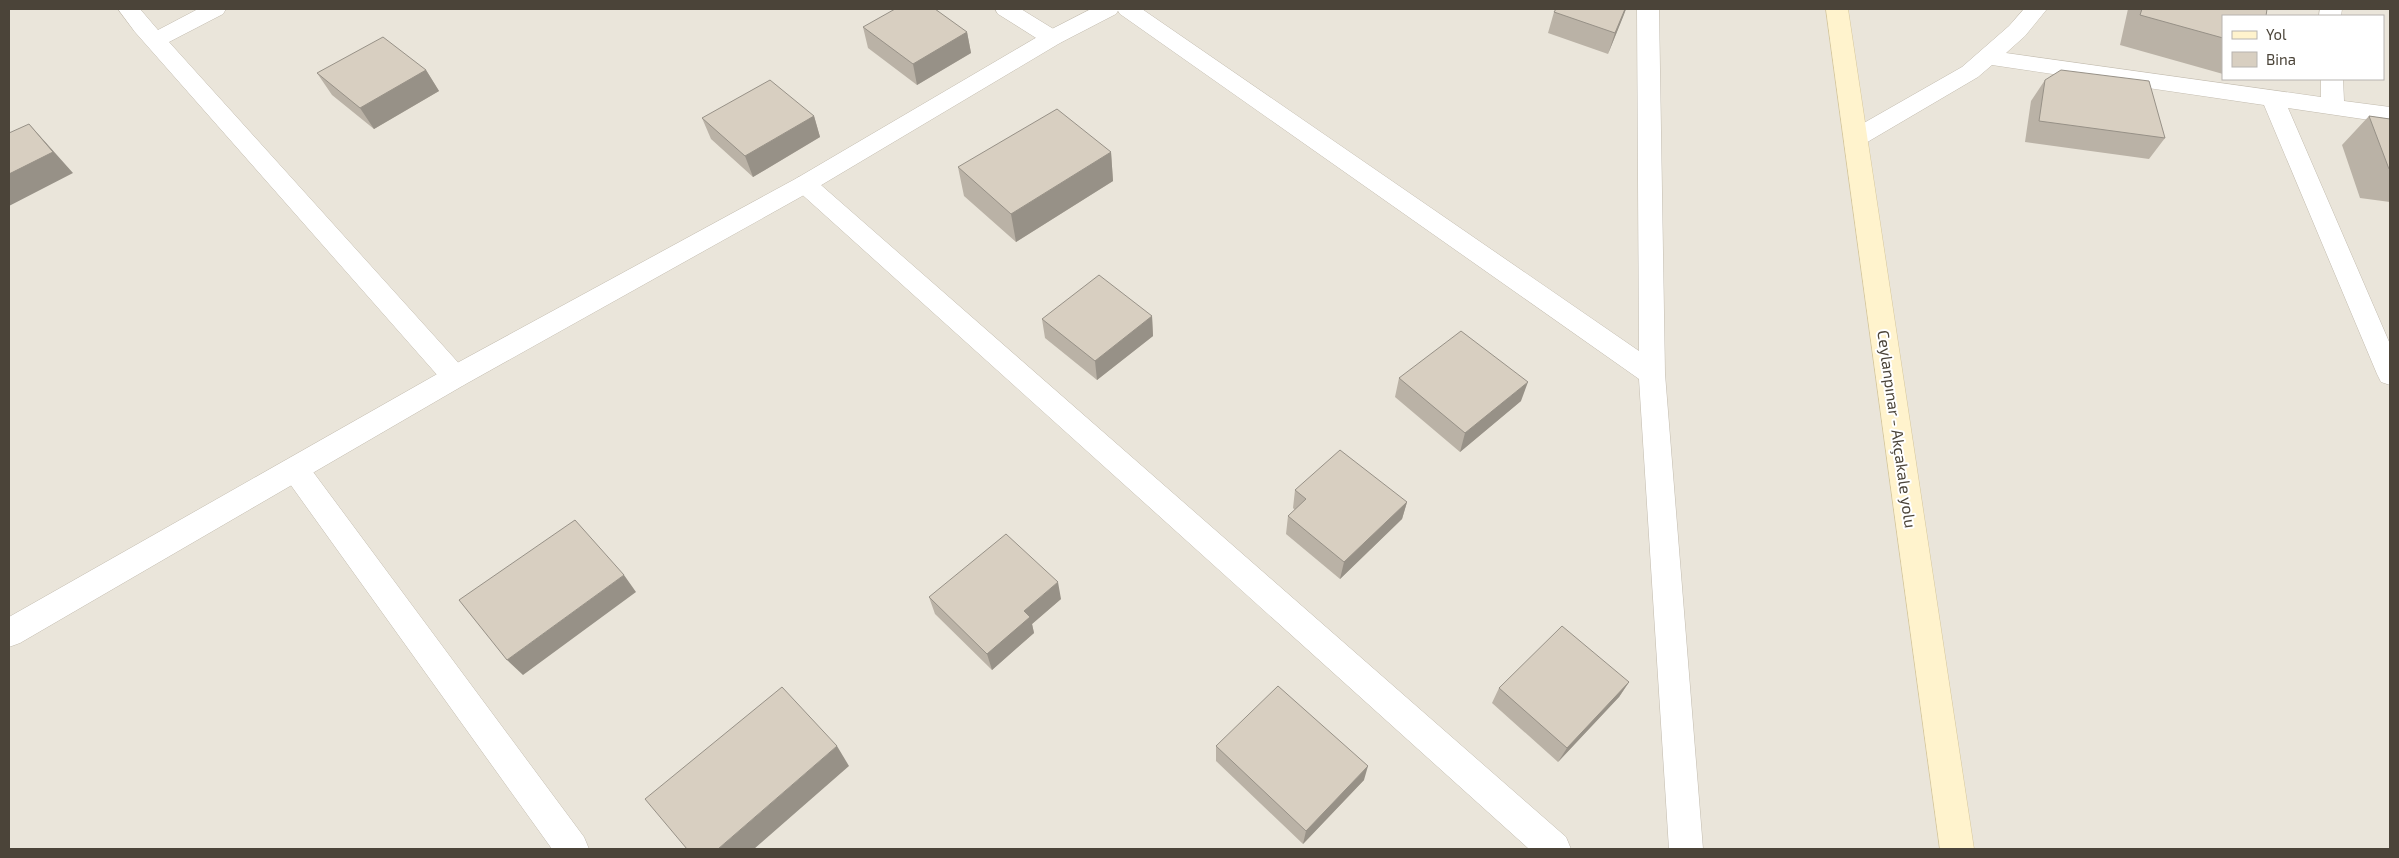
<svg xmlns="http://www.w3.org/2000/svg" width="2399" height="858" font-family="'Exo 2',sans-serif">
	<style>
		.residential { fill: #eae5da; fill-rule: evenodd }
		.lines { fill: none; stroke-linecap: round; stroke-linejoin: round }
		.minor-casing { stroke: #c2bbae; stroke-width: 1 }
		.tertiary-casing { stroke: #c2bbae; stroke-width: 1 }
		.secondary-casing { stroke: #d6c79b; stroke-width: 1 }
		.minor { fill: #fff; fill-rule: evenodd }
		.tertiary { fill: #fff; fill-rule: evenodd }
		.secondary { fill: #fff3cd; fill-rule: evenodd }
		.wall { fill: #bab2a6 }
		.shaded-wall { fill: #979187 }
		.building { fill: #d8cfc1; stroke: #979187 }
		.labels { text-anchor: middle; stroke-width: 4; stroke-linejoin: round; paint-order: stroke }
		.street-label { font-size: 16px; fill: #4b4439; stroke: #fff }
	</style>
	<rect width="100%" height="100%" fill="#f6f3ec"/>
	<path class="residential" d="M9,9H2390V849H9ZM2223,16H2383V79H2223Z"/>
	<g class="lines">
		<defs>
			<path id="minor" d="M118,9H140L158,30L198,9H226L223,14L169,42L464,369L468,377L464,385L455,388L446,385L135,32Z
				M995,9H1021L1060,33L1063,38L1060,43L1052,45L1044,43L998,14Z
				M1117,9H1142L1639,351L1637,9H1659L1665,374L1703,849H1669L1639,379L1120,14Z
				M2024,9H2047L2025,36L2006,53L2321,97V79H2343L2344,101L2390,107V123L2288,108L2390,344V385L2381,382L2377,374L2264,105L1992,65L1978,77L1864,144L1856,146L1848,144L1844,138L1848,132L1962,67L2009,26Z
				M2320,9H2342L2341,16H2319Z
				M805,175L813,178L1566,837L1571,849H1529L797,190L793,184L797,178Z
				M295,457L305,461L584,837L589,849H552L285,477L281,469L285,461Z"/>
			<path id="tertiary" d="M1091,9H1119L1116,14L1060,43L813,190L464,385L20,643L9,647V617L446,369L797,178L1044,33Z"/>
			<path id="secondary" d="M1826,9H1848L1974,849H1940Z"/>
		</defs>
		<use href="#minor" class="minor-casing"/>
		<use href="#tertiary" class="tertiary-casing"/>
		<use href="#secondary" class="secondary-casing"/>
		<use href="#minor" class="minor"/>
		<use href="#tertiary" class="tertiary"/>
		<use href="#secondary" class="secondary"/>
	</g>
	<path class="wall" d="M1556,9H1626L1608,54L1548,33L1554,12Z
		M2128,9H2267L2223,16V74L2120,45Z
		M863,27L967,32L971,53L917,85L868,48Z
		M426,70L439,91L374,129L332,95L317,73Z
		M2045,80L2165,138L2149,159L2025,142L2031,101Z
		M814,116L820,137L753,177L711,139L702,118Z
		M2369,116L2390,119V202L2360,198L2342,145Z
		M1111,152L1113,181L1016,242L964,196L958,167Z
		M1152,316L1153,336L1097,380L1045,338L1042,319Z
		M1399,378L1521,401L1460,452L1395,397Z
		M1295,490L1407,502L1402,519L1340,579L1286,534L1288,516L1295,510L1293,508Z
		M929,597L1061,599L1032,624L1034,633L992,670L935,614Z
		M1629,682L1619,697L1558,762L1492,703L1499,688Z
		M1216,746L1364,780L1303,844L1216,761Z"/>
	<path class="shaded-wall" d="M1625,9H1626L1623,17L1608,54L1615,33Z
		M967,32L971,53L917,85L913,64Z
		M426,70L439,91L374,129L360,108Z
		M814,116L820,137L753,177L745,156Z
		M29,124L48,145L73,173L9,206V174Z
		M1111,152L1113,181L1016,242L1011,214Z
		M1152,316L1153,336L1097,380L1095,361Z
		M1528,382L1521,401L1460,452L1465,433Z
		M1407,502L1402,519L1340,579L1344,562Z
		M624,575L636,592L523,675L507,660Z
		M1058,582L1061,599L1032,624L1034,633L992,670L987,654L1024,611Z
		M1629,682L1619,697L1558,762L1567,748Z
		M837,746L849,766L754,849H718Z
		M1368,766L1364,780L1303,844L1306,831Z"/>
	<path class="building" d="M895,9H935L967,32L913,64L863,27Z
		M1556,9H1625L1615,33L1554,12Z
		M2142,9H2267L2266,16H2223V38L2140,15Z
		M383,37L426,70L360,108L317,73Z
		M2061,70L2149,81L2165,138L2039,121L2045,80Z
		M770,80L814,116L745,156L702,118Z
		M1057,109L1111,152L1011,214L958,167Z
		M2369,116L2390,119V170L2389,169Z
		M29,124L53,152L9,174V133Z
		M1099,275L1152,316L1095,361L1042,319Z
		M1461,331L1528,382L1465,433L1399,378Z
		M1340,450L1407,502L1344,562L1288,516L1306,499L1295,490Z
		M575,520L624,575L507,660L459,600Z
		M1006,534L1058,582L1024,611L1030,617L987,654L929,597Z
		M1562,626L1629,682L1567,748L1499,688Z
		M1278,686L1368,766L1306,831L1216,746Z
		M782,687L837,746L718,849H687L645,799Z"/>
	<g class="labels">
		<g class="street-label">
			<text transform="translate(1897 429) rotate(82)" y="6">Ceylanpınar - Akçakale yolu</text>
		</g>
	</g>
	<rect width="2399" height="858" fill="none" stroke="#4b4439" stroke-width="20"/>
	<rect x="2222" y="15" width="162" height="65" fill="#ffffff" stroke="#b7b4b0"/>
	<rect x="2232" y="31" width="25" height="8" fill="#fff3cd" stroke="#b7b4b0"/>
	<text x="2266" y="40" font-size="15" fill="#4b4439">Yol</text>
	<rect x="2232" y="52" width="25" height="15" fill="#d8cfc1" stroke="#b7b4b0"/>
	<text x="2266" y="65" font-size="15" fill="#4b4439">Bina</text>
</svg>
